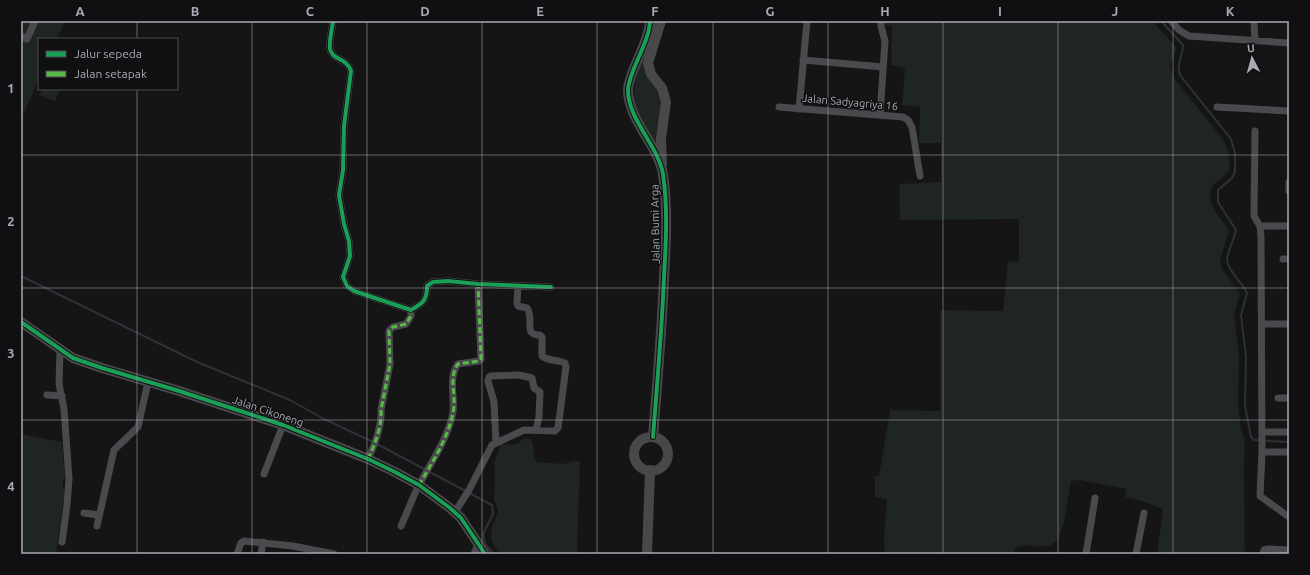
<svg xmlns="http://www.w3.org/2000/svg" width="1310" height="575" font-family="Ubuntu,sans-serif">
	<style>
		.green { fill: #1f2520 }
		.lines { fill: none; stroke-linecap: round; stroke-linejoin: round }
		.stream { stroke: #2d3239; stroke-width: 2 }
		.street { stroke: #4a4a4e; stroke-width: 7 }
		.secondary { stroke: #48484b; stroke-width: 10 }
		.quiet { stroke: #58b947; stroke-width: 3; stroke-dasharray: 6 3; stroke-linecap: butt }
		.cycleway-casing { stroke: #100f11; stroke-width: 6 }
		.cycleway { stroke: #1a9f57; stroke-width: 4 }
		.grid { fill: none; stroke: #a8aab4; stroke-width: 1; stroke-opacity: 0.55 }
		.labels { text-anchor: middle; stroke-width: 3; stroke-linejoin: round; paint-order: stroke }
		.street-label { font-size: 11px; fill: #a8aab4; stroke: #100f11 }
		.neatline { fill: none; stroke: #a8aab4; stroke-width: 1.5 }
		.grid-label { font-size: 13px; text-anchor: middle; font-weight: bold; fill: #a8aab4 }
	</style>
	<rect width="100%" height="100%" fill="#151515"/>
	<path class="green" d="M21,21H65L57,39H39V79L21,119Z
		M658,21L644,59L662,94L659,148C634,108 627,102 643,55C647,43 650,31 658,21Z
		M885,21H1152L1176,47V52L1170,65L1174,78L1225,142C1228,150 1231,160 1229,169C1226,181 1206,180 1211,202C1213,211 1225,223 1229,231L1220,260L1222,269L1240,294L1234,314L1239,357L1238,406L1241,429L1245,441L1244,468L1245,554H1157L1163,509L1145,502L1125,497L1126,489L1081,480L1071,481L1064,522L1059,538L1051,545L1039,547L1027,545L1015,548L1014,554L885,553L884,538L887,499L875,497V476H879L890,410L940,411V310L1003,311L1008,262L1019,261V219L900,220L899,184L941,182V143H919L920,107L902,105L905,68L891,65L892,26L885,25Z
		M43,89H60L55,101L40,95Z
		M21,434L62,442L65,479L63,480V488L65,489L56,554H21Z
		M525,438L531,439C534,446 533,454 536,462L564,464L572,461H580L577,554H500L494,547L491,538L492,526L497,515L498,510L494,500L495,473L494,462L501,445L516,444Z"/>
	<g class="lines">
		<path class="stream" d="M1161,21L1183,45C1183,58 1176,61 1180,75L1231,139L1235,153V172L1232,178L1218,190V202L1236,230C1234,240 1229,248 1227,258C1226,268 1242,283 1247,293L1241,315L1246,357L1245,406L1251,437L1254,440L1289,442
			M21,276L197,362L290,400L322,418L373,442
			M377,444L492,505L493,514L483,534L485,544L494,554"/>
		<path class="street" d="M333,21C332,30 329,40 330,49C332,60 347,58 351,71L344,126L343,170L339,195L344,224L349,241L350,256L343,277L347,286L354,291L411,310C423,303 427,301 427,286L433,282L448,281L478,284L551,287
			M1171,21L1179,30L1189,36L1289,43
			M1254,21L1255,41
			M21,36L27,39L35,21
			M803,60L883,67
			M779,107L903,117L908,120L912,127L920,176
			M1217,107L1289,111
			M799,109L807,21
			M880,115L885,41L881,26V21
			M1255,131L1254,216L1260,226L1261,236L1262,452L1260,496L1289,517
			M1289,182V191
			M1260,226H1289
			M1283,259H1289
			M1262,324H1289
			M60,350L59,384L64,409L69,479L67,505L62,542
			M47,395L62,396
			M1278,398H1289
			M1262,432H1289
			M496,443L494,402L488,381L489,377L491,376L519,375L532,378L534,388L540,392L539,417L536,430
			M1262,452H1289
			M368,459C375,444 382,426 381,410L390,364L389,331L393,327L406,324L411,316V310
			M264,474L283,425
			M455,512L469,490L492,445L524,430L555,431L558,428L566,367L565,363C558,360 548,361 542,356V337L540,335C522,335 535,319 527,308L518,306L517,303L518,286
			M84,513L99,515
			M97,526L114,450L138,427L148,382
			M401,526C407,513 412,499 418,487C430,464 449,437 453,412C455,397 448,377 458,364L479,361L481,359L478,284
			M237,554L241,543L244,541L293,546L334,554
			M261,554L263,542
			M474,554L478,545
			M1086,554L1095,498
			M1136,554L1144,513
			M1263,554L1264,550L1268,549L1289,550"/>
		<path class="secondary" d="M650,21C649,44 629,70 628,90C628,120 658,145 663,174C668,208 666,243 664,277C662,330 657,384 653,437
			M661,21L648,63L651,74L662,88L666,102L661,139L662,164
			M21,322L73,358L102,368L176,390L283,425L368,459L395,472L419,485L450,508L461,518L485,554
			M634 454a17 17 0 1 1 34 0a17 17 0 1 1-34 0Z
			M647,554L650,470"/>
		<path class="quiet" d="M368,459C375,444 382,426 381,410L390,364L389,331L393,327L406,324L411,316V310L415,308
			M419,485C433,461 451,434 454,406C455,392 449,376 458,364L479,361L481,359L478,284"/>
		<defs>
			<path id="cycleway" d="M333,21C332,30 329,40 330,49C332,60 347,58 351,71L344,126L343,170L339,195L344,224L349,241L350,256L343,277L347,286L354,291L411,310C423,303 427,301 427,286L433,282L448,281L478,284L551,287
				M650,21C649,44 629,70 628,90C628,120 658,145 663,174C668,208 666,243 664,277C662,330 657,384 653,437
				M21,322L73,358L102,368L176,390L283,425L368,459L395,472L419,485L450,508L461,518L485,554"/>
		</defs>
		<use href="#cycleway" class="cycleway-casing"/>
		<use href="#cycleway" class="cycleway"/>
	</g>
	<path class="grid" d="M137,21V39M252,21V554M367,21V554M482,21V554M597,21V554M713,21V554M828,21V554M943,21V554M1058,21V554M1173,21V554M137,89V554M21,155H1289M21,288H1289M21,420H1289"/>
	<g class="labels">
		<g class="street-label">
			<text transform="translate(850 102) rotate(5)" y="4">Jalan Sadyagriya 16</text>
			<text transform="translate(655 224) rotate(-91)" y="4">Jalan Bumi Arga</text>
			<text transform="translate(268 411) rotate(19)" y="4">Jalan Cikoneng</text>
		</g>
	</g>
	<rect width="1310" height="575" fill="none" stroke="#100f11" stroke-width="44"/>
	<rect x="38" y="38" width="140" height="52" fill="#100f11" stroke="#4d4d52"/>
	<rect x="46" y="51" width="20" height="6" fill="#1a9f57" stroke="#4d4d52"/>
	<text x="74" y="58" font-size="12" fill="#a8aab4">Jalur sepeda</text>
	<rect x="46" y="71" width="20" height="6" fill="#58b947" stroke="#4d4d52"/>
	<text x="74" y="78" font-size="12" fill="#a8aab4">Jalan setapak</text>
	<g transform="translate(1252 58) rotate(354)" stroke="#100f11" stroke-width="3" paint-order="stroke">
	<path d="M0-3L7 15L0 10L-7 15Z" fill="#a8aab4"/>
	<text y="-6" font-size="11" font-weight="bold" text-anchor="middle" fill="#a8aab4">U</text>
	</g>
	<rect x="22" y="22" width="1266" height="531" class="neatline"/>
	<g class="grid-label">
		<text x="80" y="16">A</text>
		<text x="195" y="16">B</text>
		<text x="310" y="16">C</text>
		<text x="425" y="16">D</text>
		<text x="540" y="16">E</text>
		<text x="655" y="16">F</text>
		<text x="770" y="16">G</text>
		<text x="885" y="16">H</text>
		<text x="1000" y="16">I</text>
		<text x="1115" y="16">J</text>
		<text x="1230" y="16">K</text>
		<text x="11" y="93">1</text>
		<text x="11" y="226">2</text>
		<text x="11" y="358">3</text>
		<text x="11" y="491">4</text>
	</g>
</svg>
